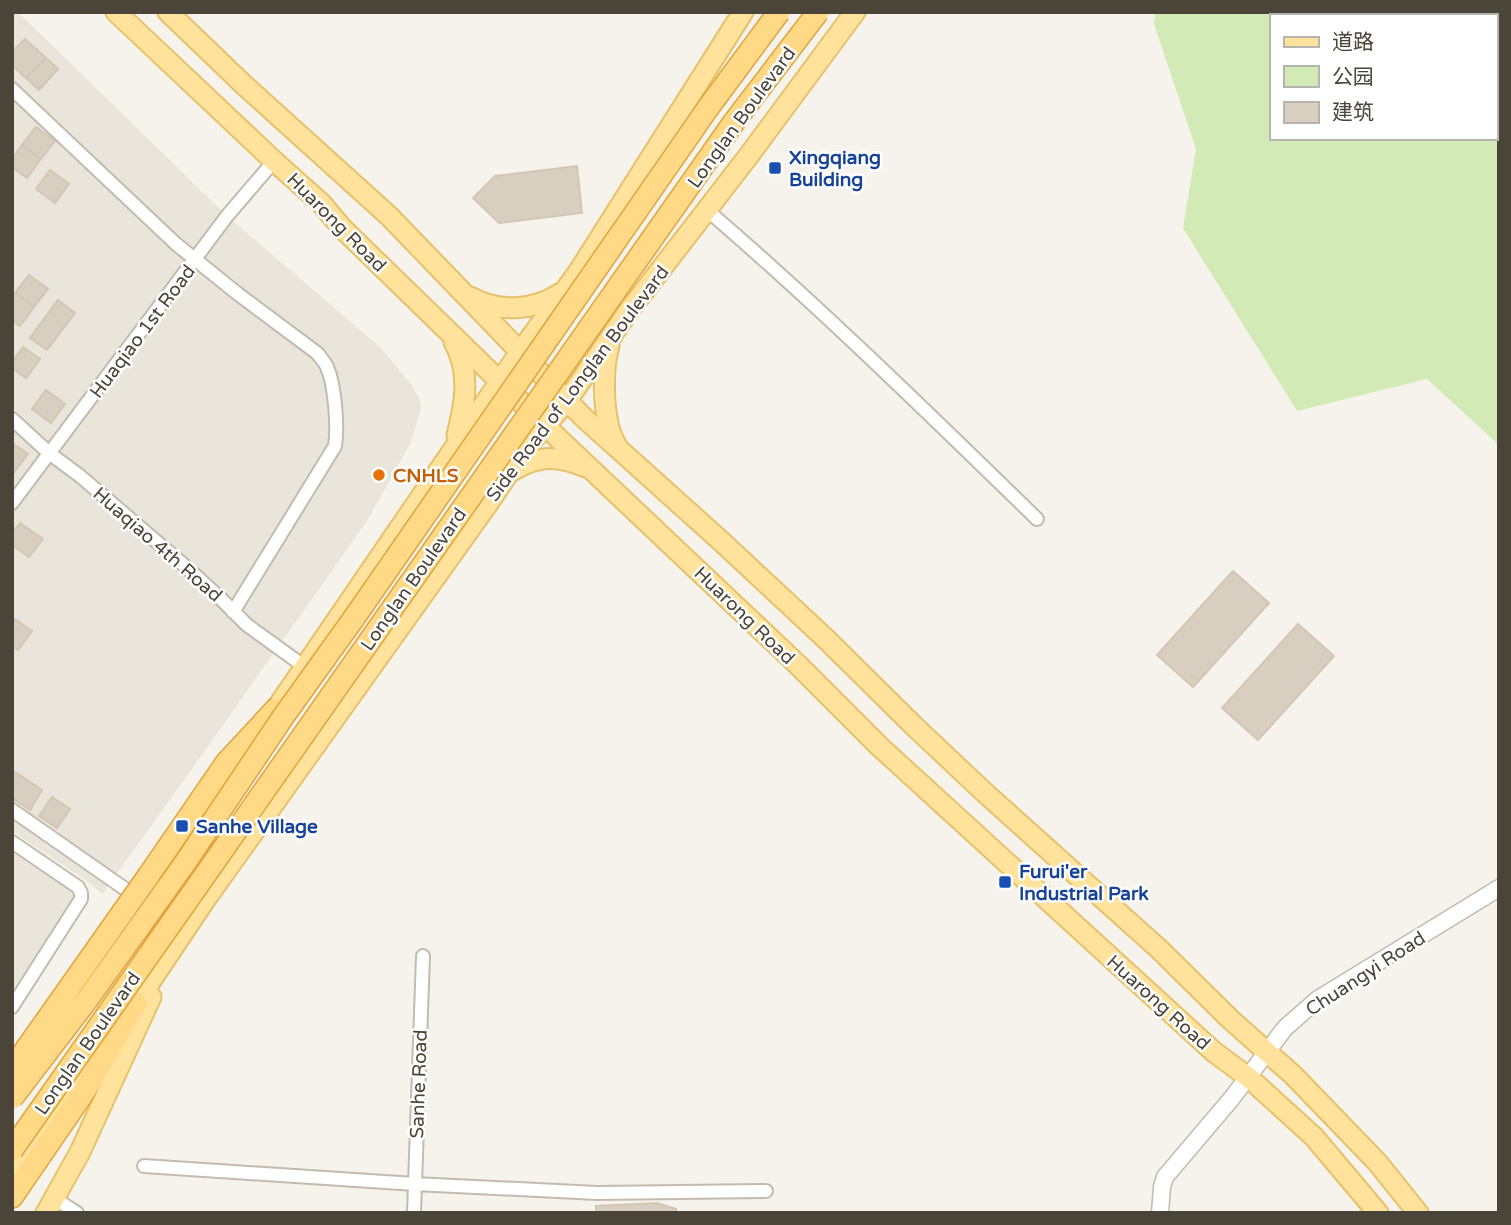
<svg xmlns="http://www.w3.org/2000/svg" width="1511" height="1225" font-family="'Varela Round','Noto Sans SC',sans-serif">
	<style>
		.residential { fill: #eae5da }
		.green { fill: #d2eab5; fill-rule: evenodd }
		.building { fill: #d8cfc1; stroke: #d3c7b4; stroke-width: 2 }
		.lines { fill: none; stroke-linecap: round; stroke-linejoin: round }
		.minor-casing { stroke: #c2bbae; stroke-width: 16 }
		.tertiary-casing { stroke: #c2bbae; stroke-width: 19 }
		.primary-casing { stroke: #e6c16a; stroke-width: 23 }
		.trunk-casing { stroke: #e0a43c; stroke-width: 24 }
		.minor { stroke: #fff; stroke-width: 12 }
		.tertiary { stroke: #fff; stroke-width: 16 }
		.primary { stroke: #ffe39c; stroke-width: 19 }
		.trunk { stroke: #ffd985; stroke-width: 21 }
		.trunk-bridge-casing { stroke: #e0a43c; stroke-width: 24; stroke-linecap: butt }
		.trunk-bridge { stroke: #ffd985; stroke-width: 21 }
		.transit-dot { fill: #1a4fb4; stroke: #fff; stroke-width: 2.5 }
		.food-dot { fill: #e8710a; stroke: #fff; stroke-width: 2.5 }
		.labels { text-anchor: middle; stroke-width: 5; stroke-linejoin: round; paint-order: stroke }
		.street-label { font-size: 19px; fill: #4b4439; stroke: #fff }
		.transit-label { font-size: 19px; font-weight: bold; fill: #164399; stroke: #fff; text-anchor: start }
		.food-label { font-size: 19px; font-weight: bold; fill: #c56008; stroke: #fff; text-anchor: start }
	</style>
	<rect width="100%" height="100%" fill="#f6f3ec"/>
	<path class="residential" d="M12,12H18L227,216L380,347L410,383L419,398L421,408L411,442L367,521L165,807L114,877L103,894L87,881L12,831Z
		M12,852L77,894L12,992Z"/>
	<path class="green" d="M1155,12H1499V445L1427,379L1297,411L1183,228L1196,149L1154,24ZM1271,16H1495V138H1271Z"/>
	<path class="building" d="M25,39L46,58L26,78L12,65V52Z
		M46,58L58,69L39,90L26,78Z
		M36,127L55,141L41,159L22,145Z
		M22,145L41,159L27,178L12,167V159Z
		M577,166L582,213L499,223L473,198L495,176Z
		M50,170L69,184L55,203L36,189Z
		M29,275L48,289L34,307L15,293Z
		M15,293L34,307L20,326L12,320V297Z
		M58,300L75,313L47,350L30,338Z
		M23,347L40,359L26,378L12,368V362Z
		M46,390L65,404L51,423L32,409Z
		M12,443L28,454L12,475Z
		M20,523L43,539L29,557L12,545V533Z
		M1233,571L1269,603L1193,687L1157,655Z
		M13,618L32,631L18,650L12,645Z
		M1298,624L1334,656L1258,740L1222,708Z
		M12,770L42,790L30,810L12,798Z
		M52,797L70,809L57,828L39,816Z
		M657,1203L676,1209V1213H596V1206Z"/>
	<g class="lines">
		<defs>
			<path id="minor" d="M12,89L176,244L238,294L317,353C321,358 325,362 327,367C335,385 338,427 335,446L233,612
				M707,210C821,308 929,414 1037,519
				M12,419L49,453L80,476L185,566L221,599L247,625L305,667
				M12,503L227,216L274,161
				M12,810L138,898
				M12,842L78,887L81,893V899L12,1007
				M144,1166L415,1184L597,1193L766,1191
				M54,1198L77,1213
				M414,1213L423,956"/>
			<path id="tertiary" d="M1160,1213L1162,1187L1165,1177L1232,1098L1285,1028L1318,999L1499,888"/>
			<path id="primary" d="M116,12L274,161L321,203L342,228L559,439L797,664L879,746L1214,1052L1248,1077L1314,1137L1378,1213
				M168,12L243,84L389,216L583,417L722,542L827,640L914,726L984,792L1159,949L1231,1020L1293,1075L1377,1162L1418,1213
				M470,297C500,313 533,311 561,293
				M454,342C471,373 465,403 457,435
				M609,346C602,370 602,424 617,446
				M512,471C538,455 557,455 586,467
				M270,721L276,709L520,352L579,271L743,12
				M12,1169L89,1060L136,1003L205,900L487,505L524,450L567,401L628,312L750,154L855,12
				M46,1213L80,1152L151,997"/>
			<path id="trunk" d="M149,875L226,763L276,709
				M12,1197L84,1092L136,1003"/>
		</defs>
		<use href="#minor" class="minor-casing"/>
		<use href="#tertiary" class="tertiary-casing"/>
		<use href="#primary" class="primary-casing"/>
		<use href="#trunk" class="trunk-casing"/>
		<use href="#minor" class="minor"/>
		<use href="#tertiary" class="tertiary"/>
		<use href="#primary" class="primary"/>
		<use href="#trunk" class="trunk"/>
		<defs>
			<path id="trunk-bridge" d="M12,1069L149,875
				M12,1098L87,1000L185,863L283,717L354,618L708,108L779,12
				M12,1150L734,122L818,12"/>
		</defs>
		<use href="#trunk-bridge" class="trunk-bridge-casing"/>
		<use href="#trunk-bridge" class="trunk-bridge"/>
	</g>
	<g class="transit-dot">
		<rect x="768" y="161" width="14" height="14" rx="3.5"/>
		<rect x="175" y="819" width="14" height="14" rx="3.5"/>
		<rect x="998" y="875" width="14" height="14" rx="3.5"/>
	</g>
	<circle class="food-dot" cx="379" cy="475" r="7"/>
	<g class="labels">
		<g class="street-label">
			<text transform="translate(741 117) rotate(-54)" y="7">Longlan Boulevard</text>
			<text transform="translate(337 222) rotate(45)" y="7">Huarong Road</text>
			<text transform="translate(142 331) rotate(-53)" y="7">Huaqiao 1st Road</text>
			<text transform="translate(577 383) rotate(-53)" y="7">Side Road of Longlan Boulevard</text>
			<text transform="translate(158 544) rotate(41)" y="7">Huaqiao 4th Road</text>
			<text transform="translate(413 579) rotate(-55)" y="7">Longlan Boulevard</text>
			<text transform="translate(745 615) rotate(44)" y="7">Huarong Road</text>
			<text transform="translate(1365 973) rotate(-33)" y="7">Chuangyi Road</text>
			<text transform="translate(1159 1002) rotate(42)" y="7">Huarong Road</text>
			<text transform="translate(87 1043) rotate(-55)" y="7">Longlan Boulevard</text>
			<text transform="translate(418 1084) rotate(-88)" y="7">Sanhe Road</text>
		</g>
		<g class="transit-label">
			<text x="789" y="164">Xingqiang<tspan x="789" dy="22">Building</tspan></text>
			<text x="196" y="833">Sanhe Village</text>
			<text x="1019" y="878">Furui'er<tspan x="1019" dy="22">Industrial Park</tspan></text>
		</g>
		<g class="food-label">
			<text x="393" y="482">CNHLS</text>
		</g>
	</g>
	<rect width="1511" height="1225" fill="none" stroke="#4b4439" stroke-width="28"/>
	<rect x="1270" y="14" width="228" height="126" fill="#ffffff" stroke="#b7b4b0" stroke-width="2"/>
	<rect x="1284" y="37" width="35" height="10" fill="#ffe39c" stroke="#b7b4b0" stroke-width="2"/>
	<text x="1332" y="49" font-size="21" fill="#4b4439">道路</text>
	<rect x="1284" y="66" width="35" height="21" fill="#d2eab5" stroke="#b7b4b0" stroke-width="2"/>
	<text x="1332" y="84" font-size="21" fill="#4b4439">公园</text>
	<rect x="1284" y="102" width="35" height="21" fill="#d8cfc1" stroke="#b7b4b0" stroke-width="2"/>
	<text x="1332" y="119" font-size="21" fill="#4b4439">建筑</text>
</svg>
